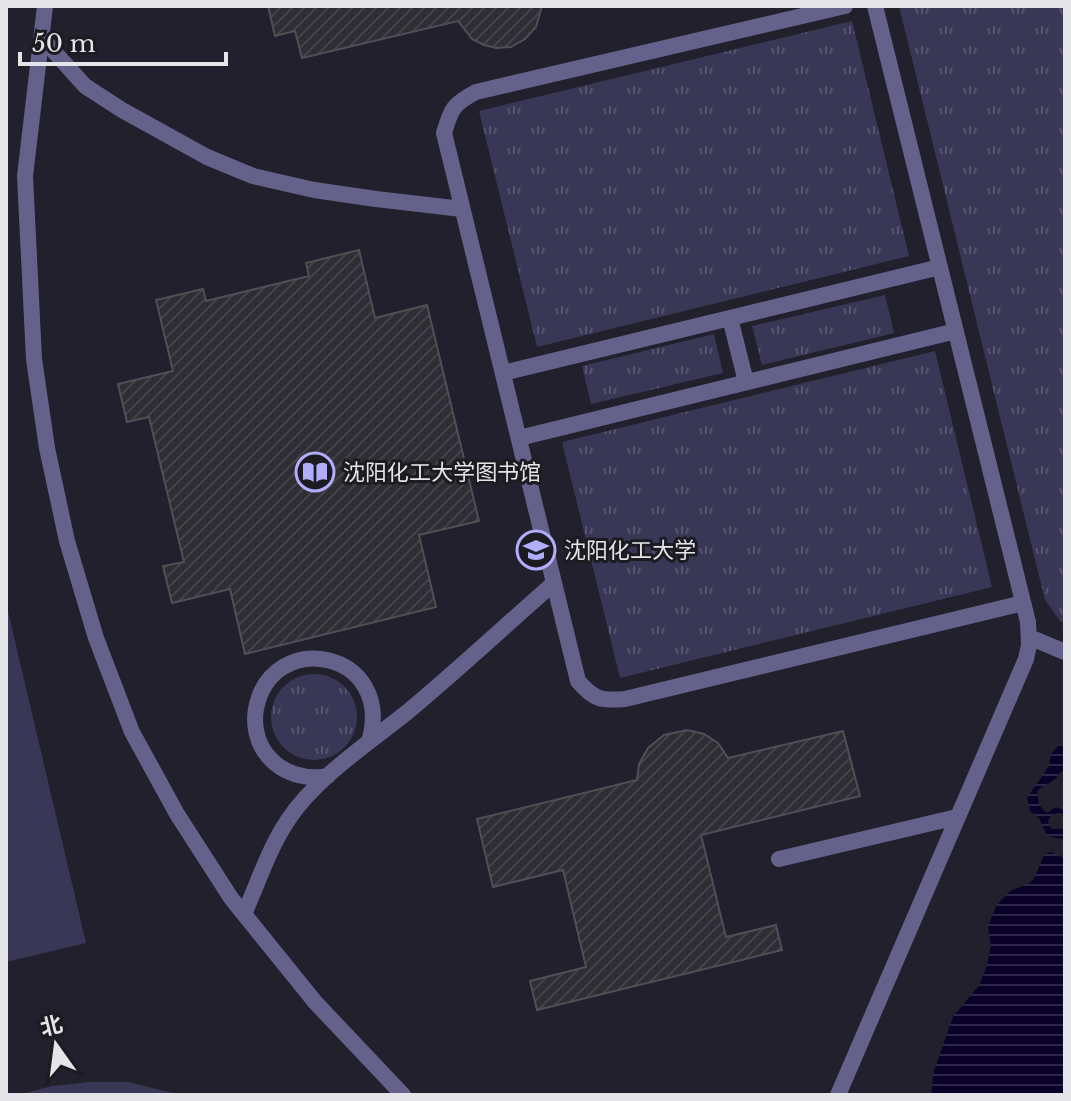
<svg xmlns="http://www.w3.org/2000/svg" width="1071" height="1101" font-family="'Libre Baskerville','Noto Sans SC',serif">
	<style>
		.built { fill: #21202c }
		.grass { fill: url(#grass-tufts) }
		.park { fill: #393756 }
		.water { fill: url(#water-rules) }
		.building { fill: url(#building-hatch); stroke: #4f4f56; stroke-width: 2 }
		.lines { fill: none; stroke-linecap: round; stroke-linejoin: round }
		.street { stroke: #64628a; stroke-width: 16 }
		.labels { text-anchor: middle; stroke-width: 6; stroke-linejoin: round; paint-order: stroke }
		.poi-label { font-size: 22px; fill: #e4e4e9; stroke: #1b1b21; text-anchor: start }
	</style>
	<defs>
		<pattern id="grass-tufts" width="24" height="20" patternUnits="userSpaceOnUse" patternTransform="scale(2)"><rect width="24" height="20" fill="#393756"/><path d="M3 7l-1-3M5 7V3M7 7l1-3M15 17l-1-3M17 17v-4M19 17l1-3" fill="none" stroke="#56546e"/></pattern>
		<pattern id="water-rules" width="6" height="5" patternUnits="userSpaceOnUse" patternTransform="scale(2)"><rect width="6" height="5" fill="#0a0129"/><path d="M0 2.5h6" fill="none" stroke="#2e2648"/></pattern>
		<pattern id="building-hatch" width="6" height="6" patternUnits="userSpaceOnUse" patternTransform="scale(2)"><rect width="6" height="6" fill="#2e2e34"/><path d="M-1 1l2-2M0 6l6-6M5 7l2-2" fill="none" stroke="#424248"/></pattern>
	</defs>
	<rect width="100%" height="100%" fill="#1b1b21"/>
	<path class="built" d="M6,6H1065V1095H6Z"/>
	<path class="grass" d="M899,6H1065V624L1060,621L1045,600Z
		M852,21L909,256L537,347L479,111Z
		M885,295L894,333L762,365L752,326Z
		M714,334L723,373L591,404L582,366Z
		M935,351L992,587L620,678L562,442Z
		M271 717a43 43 0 1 1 86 0a43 43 0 1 1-86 0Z"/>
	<path class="park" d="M6,603L86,943L6,962Z
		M90,1082H129L180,1095H18L52,1086Z"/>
	<path class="water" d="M1065,744V769C1059,772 1059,776 1054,780C1047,785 1042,785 1037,792L1039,805L1047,813L1056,807L1063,810L1065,814C1056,812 1052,813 1048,821L1051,829H1065V842L1062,839L1047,836L1039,818L1030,811L1027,798L1049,766L1051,754L1058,746Z
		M1050,852L1065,858V1095H931L934,1071L953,1017L980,984L987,965L991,945L988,927L996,906L1010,891L1030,883L1035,877L1044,855Z"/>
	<path class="building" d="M268,6H542L536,27L525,39L511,47L496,48L484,45L472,39L458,21L302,58L295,31L275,36Z
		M359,250L375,318L427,305L479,521L419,535L436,607L245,654L230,589L172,603L163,566L184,562L149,417L127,422L118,384L173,371L156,300L203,289L206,301L309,276L306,263Z
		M687,730L704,734L718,743L728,758L843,731L860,796L701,835L726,937L776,925L782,950L537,1010L530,981L586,967L563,870L493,887L477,819L637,780L639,764L648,748L664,735Z"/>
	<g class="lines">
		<path class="street" d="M45,6L25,176L34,359L47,448L67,541L96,638L132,732L177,814L231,898L315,1002L403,1095
			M845,6L476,92C453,104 451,109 444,133L578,681C594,700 602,701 625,699L1023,603
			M41,37L85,86L122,110L207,157L253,176L314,190L376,199L462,209
			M730,318L746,382
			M503,373L940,267
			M519,438L956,331
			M1029,637L1065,652
			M328,776C306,780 282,774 267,755C257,743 253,724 256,709C271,627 396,650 369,742
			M779,859L957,817
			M244,914C258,883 269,848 288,820C316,777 372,741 411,709C460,668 506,625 554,583
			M838,1095L1026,659L1029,645L1028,622L875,6"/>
	</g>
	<defs>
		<symbol id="library-ring" viewBox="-11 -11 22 22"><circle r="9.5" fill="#1b1b21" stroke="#b1adfa" stroke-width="1.5"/><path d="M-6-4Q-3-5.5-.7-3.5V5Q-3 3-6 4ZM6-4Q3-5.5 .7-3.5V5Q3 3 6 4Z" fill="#b1adfa"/></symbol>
		<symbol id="university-ring" viewBox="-11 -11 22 22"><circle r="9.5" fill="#1b1b21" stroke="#b1adfa" stroke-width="1.5"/><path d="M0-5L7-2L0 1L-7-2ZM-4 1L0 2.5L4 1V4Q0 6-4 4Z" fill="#b1adfa"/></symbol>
	</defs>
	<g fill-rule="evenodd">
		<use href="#library-ring" x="293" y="450" width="44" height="44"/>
		<use href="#university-ring" x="514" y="528" width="44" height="44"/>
	</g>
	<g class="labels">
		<g class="poi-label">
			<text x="343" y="480">沈阳化工大学图书馆</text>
			<text x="564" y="558">沈阳化工大学</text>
		</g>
	</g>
	<rect width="1071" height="1101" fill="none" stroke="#e4e4e9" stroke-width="16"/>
	<g transform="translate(56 1045) rotate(346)" stroke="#1b1b21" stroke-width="6" paint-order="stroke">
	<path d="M0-6L14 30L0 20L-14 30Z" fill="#e4e4e9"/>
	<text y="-12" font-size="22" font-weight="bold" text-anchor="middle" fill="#e4e4e9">北</text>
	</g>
	<path d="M20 52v12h206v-12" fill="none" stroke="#e4e4e9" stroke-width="4"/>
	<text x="32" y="52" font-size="24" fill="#e4e4e9" stroke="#1b1b21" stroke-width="6" paint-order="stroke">50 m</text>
</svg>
